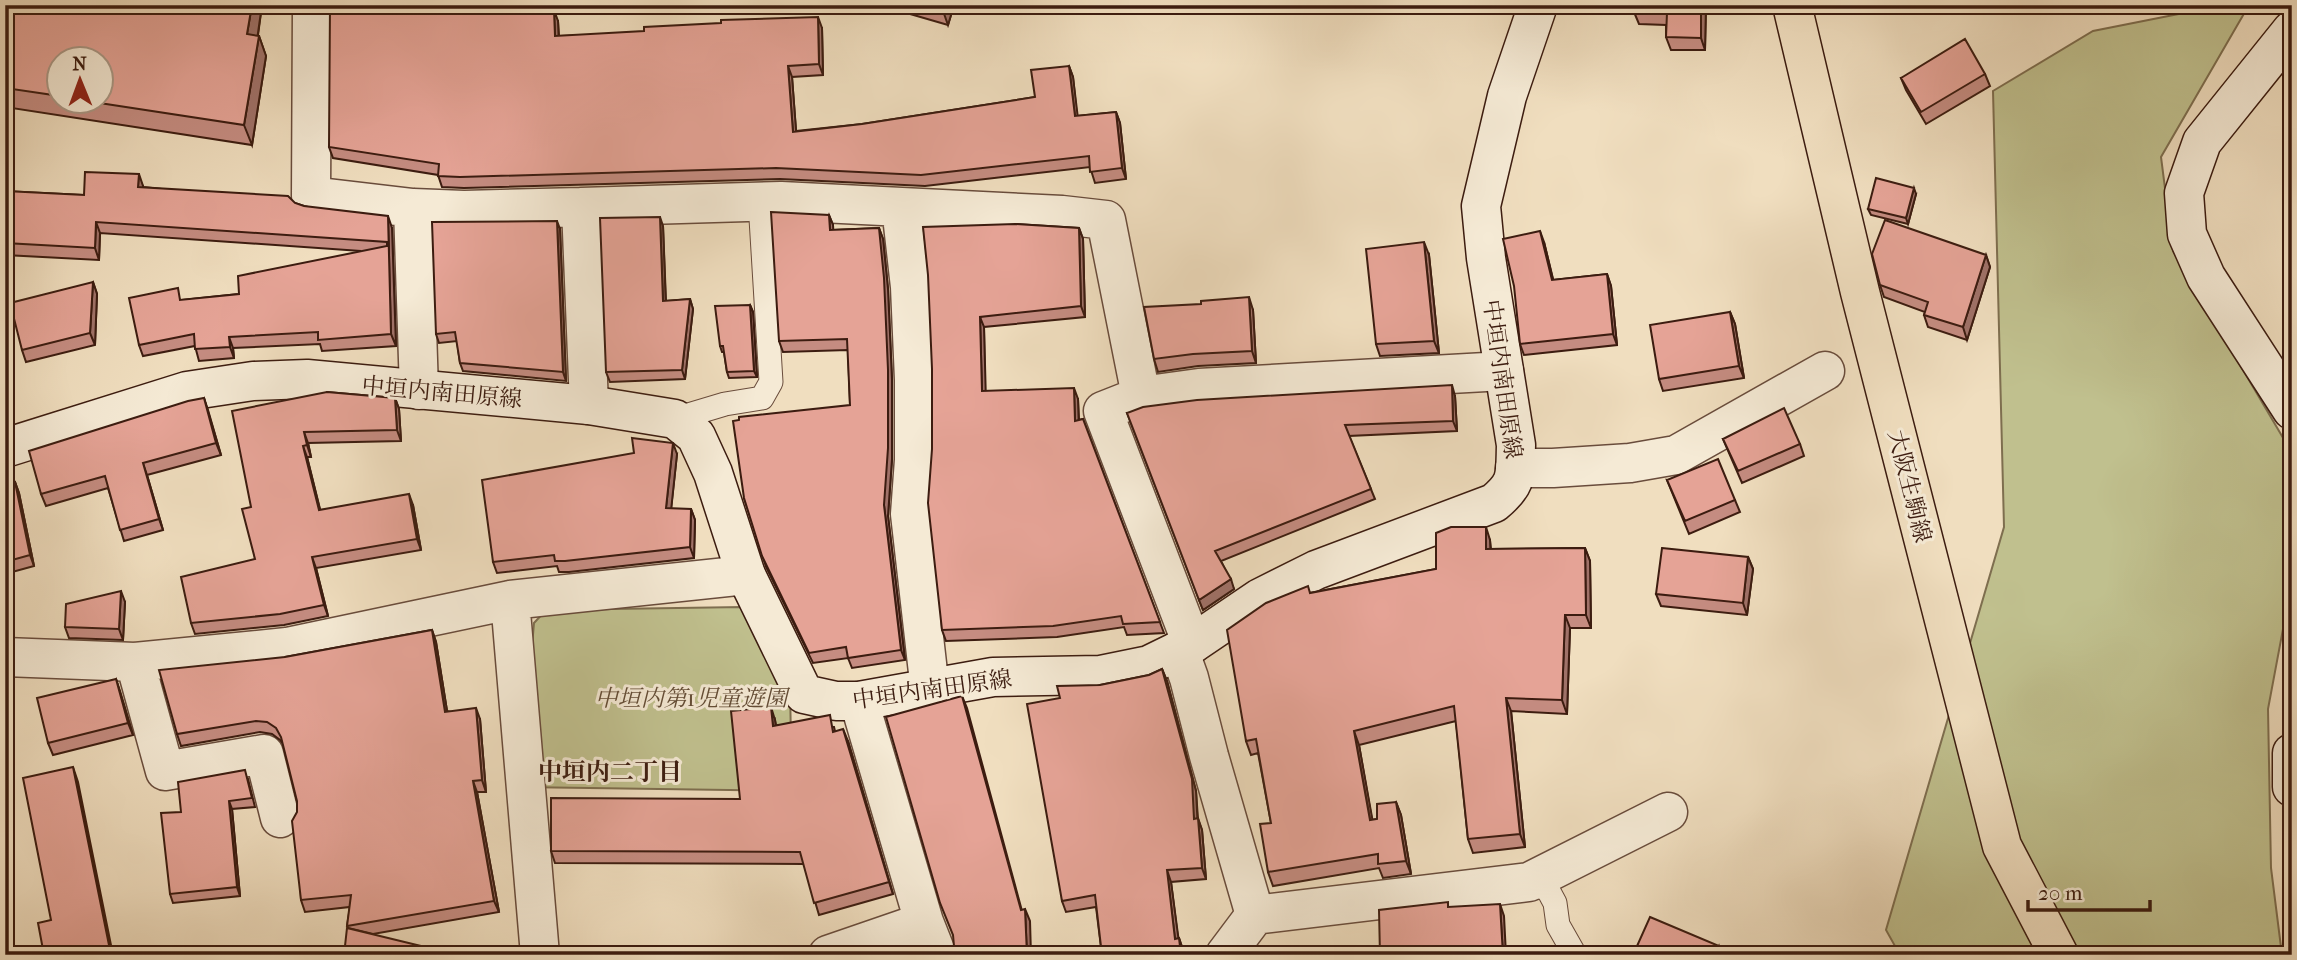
<svg xmlns="http://www.w3.org/2000/svg" width="2297" height="960" font-family="'IM FELL French Canon','Noto Serif JP',serif">
	<style>
		.green { fill: #c0c08e; stroke: #7e6e4f; stroke-width: 2 }
		.lines { fill: none; stroke-linecap: round; stroke-linejoin: round }
		.lane-casing { stroke: #694c3c; stroke-width: 25 }
		.street-casing { stroke: #694c3c; stroke-width: 41 }
		.secondary-casing { stroke: #3c1c10; stroke-width: 41 }
		.primary-casing { stroke: #3c1c10; stroke-width: 41 }
		.lane { stroke: #f5ead5; stroke-width: 23 }
		.street { stroke: #f5ead5; stroke-width: 38 }
		.secondary { stroke: #f5ead5; stroke-width: 38 }
		.primary { stroke: #f0debf; stroke-width: 38 }
		.wall { fill: #c58c81; stroke: #3c1c10; stroke-width: 2; fill-rule: evenodd }
		.shaded-wall { fill: #a07269; stroke: #3c1c10; stroke-width: 2 }
		.building { fill: #e5a396; stroke: #3c1c10; stroke-width: 2 }
		.labels { text-anchor: middle; stroke-width: 6; stroke-linejoin: round; paint-order: stroke }
		.street-label { font-size: 23px; fill: #3c1c10; stroke: #f5ead5 }
		.park-label { font-size: 23px; font-style: italic; fill: #644d36; stroke: #f5ead5 }
		.neighbourhood-label { font-size: 24px; font-weight: bold; fill: #3c1c10; stroke: #f5ead5 }
	</style>
	<rect width="100%" height="100%" fill="#f0debf"/>
	<filter id="stains"><feTurbulence type="fractalNoise" baseFrequency=".00286" numOctaves="4"/><feColorMatrix values="0 0 0 0 .2 0 0 0 0 .09 0 0 0 0 .02 0 0 0 .5 -.17"/></filter>
	<radialGradient id="worn" r=".72"><stop offset=".6" stop-color="#630" stop-opacity="0"/><stop offset="1" stop-color="#630" stop-opacity=".3"/></radialGradient>
	<path class="green" d="M2224,5H2249L2161,157L2173,251L2292,453V581L2268,709L2271,868L2282,955H1900L1886,930L2004,527L1993,91L2093,31Z
		M743,607L790,689L792,791L520,787L534,623L546,610Z"/>
	<g class="lines">
		<defs>
			<path id="lane" d="M675,419L725,404L762,398L771,382L760,202
				M1529,882L1548,890L1555,903L1558,925L1575,955"/>
			<path id="street" d="M312,5L311,196L413,208L464,210L581,207L589,405
				M581,207L781,201L1062,215L1106,220L1141,396
				M901,207L910,287L914,380V460L910,514L930,690
				M413,208L419,390
				M1515,468H1553L1630,463L1676,455L1825,371
				M510,600L540,955
				M1192,644L1103,411L1141,396L1199,388L1504,371
				M1179,650L1189,678L1209,756L1255,915L1529,882L1668,812
				M5,657L135,662L287,647L510,600L746,575
				M135,662L165,771L264,754L280,818
				M859,701L924,922L937,955
				M828,955L924,922
				M1225,955L1255,915"/>
			<path id="secondary" d="M2292,30L2202,142L2184,193L2187,234L2206,277L2292,410
				M5,448L187,391L253,381L307,379L589,405L675,419L696,436L713,473L746,575L804,694L836,701H859L993,677L1100,675L1149,665L1192,644L1260,598L1316,570L1494,503C1518,483 1515,476 1516,445L1486,258L1481,206L1507,96L1538,5
				M2292,753V787"/>
			<path id="primary" d="M1792,5L1860,292L2002,846L2059,955"/>
		</defs>
		<use href="#lane" class="lane-casing"/>
		<use href="#street" class="street-casing"/>
		<use href="#secondary" class="secondary-casing"/>
		<use href="#primary" class="primary-casing"/>
		<use href="#lane" class="lane"/>
		<use href="#street" class="street"/>
		<use href="#secondary" class="secondary"/>
		<use href="#primary" class="primary"/>
	</g>
	<path class="wall" d="M5,5H262L258,35L259,36L266,56L252,145L5,107ZM60,60L102,102H60Z
		M483,5V13L558,21L559,36L822,28L823,75L792,77L796,131L862,124L1035,97L1069,66L1073,77L1077,116L1116,112L1120,123L1126,179L1095,183L1090,167L925,186L780,179L464,188L442,187L438,175L333,158L329,147Z
		M879,5H954L948,25Z
		M1706,5L1705,50H1671L1666,37V25L1639,24L1634,12Z
		M1985,74L1990,86L1926,124L1906,90L1901,78Z
		M143,186V187L295,203L304,206L392,228L396,346L322,351L320,344L233,348L234,358L199,361L195,346L143,356L139,345L182,300L239,294L361,251L100,233L99,260L5,255V191L84,195Z
		M1916,194L1908,224L1871,215L1868,209Z
		M829,215L833,225V230L879,228L883,239L888,289L892,380V459L888,516L905,660L852,668L848,658L813,663L766,567L744,498L850,405L848,350L783,352L779,341Z
		M1015,224L1079,228L1083,239L1085,317L984,327L985,391L1078,399L1079,420L1083,419L1164,633L1127,635L1124,627L1057,637L946,641L942,630L932,449Z
		M663,226L666,301L690,299L693,309L685,379L610,382L606,372Z
		M560,229L566,381L463,371L460,363L457,341L439,343L436,334Z
		M1544,242L1553,280L1607,274L1611,286L1617,345L1524,355L1520,344Z
		M1429,255L1439,353L1380,356L1376,344Z
		M1986,255L1990,267L1967,340L1928,327L1924,315L1925,312L1884,297L1880,285Z
		M93,282L97,294L95,345L26,362L22,350Z
		M750,305L753,312L757,377L729,378L727,372L724,352H722L720,346Z
		M1253,310L1256,363L1198,366L1158,372L1154,359Z
		M1730,312L1735,324L1744,378L1663,391L1659,379Z
		M327,392L395,398L399,409L401,441L308,443L311,457H307L320,510L413,505L421,550L316,568L328,616L284,625L195,634L191,623L255,559L251,507Z
		M1455,396L1457,431L1349,436L1375,499L1221,561L1234,589L1203,610L1127,413Z
		M204,398L221,455L147,475L163,530L124,541L108,488L46,506L41,494Z
		M1723,439L1800,444L1804,456L1742,483Z
		M677,454L671,509H691L695,520L694,558L569,572H559L557,566L497,573L493,562Z
		M1667,480L1735,500L1740,512L1689,534Z
		M15,482L19,493L34,566L5,574V485Z
		M1490,540L1491,549L1585,548L1590,561L1591,628H1570L1567,714L1511,711L1525,847L1473,853L1468,839L1456,721L1359,745L1372,820L1377,819L1396,802L1401,815L1411,874L1383,878L1379,868L1273,886L1268,872L1271,823L1258,753L1251,755L1246,741L1310,593L1436,569Z
		M1748,557L1753,569L1747,615L1661,606L1656,594Z
		M125,602L123,640L69,638L65,627Z
		M432,630L436,642L447,711L480,719L486,792H477L499,912L373,934L348,928L347,926L350,907L305,912L301,900L297,801L283,744L280,740L272,734L260,732L181,746L177,734L285,657Z
		M1162,669L1167,681L1196,791L1198,819L1202,830L1206,879L1171,882L1178,938H1179L1183,950L1184,955H1102L1096,907L1066,912L1062,901L1060,698L1100,685L1149,675Z
		M116,679L133,735L53,755L48,743Z
		M775,720L776,725L834,727L835,731L848,741L893,894L819,915L804,864L555,863L551,851L740,799Z
		M248,779L255,807L232,809L240,896L173,903L170,894L181,812Z"/>
	<path class="shaded-wall" d="M252,5H262L255,54L247,34Z
		M479,5H483V24L479,13Z
		M941,5H954L948,25Z
		M1701,5H1706L1705,50L1701,38Z
		M554,10L558,21L559,47L555,36Z
		M818,17L822,28L823,75L819,64Z
		M259,36L266,56L252,145L244,125Z
		M788,66L792,77L797,143L793,132Z
		M1069,66L1073,77L1079,127L1075,116Z
		M1116,112L1120,123L1126,179L1122,168Z
		M139,174L143,186V199L138,187Z
		M1914,188L1916,194L1908,224L1906,218Z
		M829,215L833,225L834,241L830,230Z
		M388,216L392,228L396,346L391,334Z
		M660,217L663,226L666,311L663,301Z
		M557,221L560,229L566,381L563,372Z
		M96,222L100,233L99,260L95,248Z
		M879,228L883,239L888,289L892,380V459L888,516L905,660L901,650L884,505Z
		M1079,228L1083,239L1085,317L1081,306Z
		M1540,231L1544,242L1556,291L1552,280Z
		M1424,242L1429,255L1439,353L1434,341Z
		M1986,255L1990,267L1967,340L1963,327Z
		M1607,274L1611,286L1617,345L1613,334Z
		M93,282L97,294L95,345L90,333Z
		M1249,297L1253,310L1256,363L1252,351Z
		M690,299L693,309L685,379L682,370Z
		M750,305L753,312L757,377L754,371Z
		M1730,312L1735,324L1744,378L1739,366Z
		M980,317L984,327L986,402L982,391Z
		M229,337L233,348L234,358L230,347Z
		M1452,385L1455,396L1457,431L1453,421Z
		M1074,388L1078,399L1079,432L1075,421Z
		M204,398L208,410L221,455L216,443Z
		M395,398L399,409L401,441L397,430Z
		M304,432L308,443L311,457L307,445Z
		M673,443L677,454L670,520L666,508Z
		M303,446L307,457L323,521L319,510Z
		M143,463L147,475L163,530L159,519Z
		M15,482L19,493L34,566L30,555Z
		M409,494L413,505L421,550L417,539Z
		M691,509L695,520L694,558L690,547Z
		M1486,527L1490,540L1491,563L1486,549Z
		M1585,548L1590,561L1591,628L1586,615Z
		M312,557L316,568L328,616L324,605Z
		M1748,557L1753,569L1747,615L1743,603Z
		M1231,579L1234,589L1203,610L1199,600Z
		M121,591L125,602L123,640L119,629Z
		M1565,615L1570,628L1567,714L1562,700Z
		M432,630L436,642L449,723L445,712Z
		M1162,669L1167,681L1196,791L1198,831L1194,819Z
		M116,679L120,691L133,735L128,723Z
		M962,696L967,708L1025,922L1021,910Z
		M1506,698L1511,711L1525,847L1520,834Z
		M771,707L775,720L777,738L773,726Z
		M476,708L480,719L486,792L482,780Z
		M843,729L848,741L893,894L889,882Z
		M1354,731L1359,745L1375,834L1370,820Z
		M73,767L78,782L113,955H111Z
		M473,781L477,792L499,912L494,901Z
		M229,801L232,809L240,896L237,887Z
		M1396,802L1401,815L1411,874L1406,861Z
		M1198,818L1202,830L1206,879L1202,868Z
		M1167,870L1171,882L1180,950L1175,939Z
		M1500,904L1504,916L1506,955H1503Z
		M1025,909L1030,921L1031,955H1027Z
		M1179,938L1183,950L1184,955H1181Z
		M1719,946L1722,955H1715Z"/>
	<path class="building" d="M5,5H252L247,34L259,36L244,125L93,102H102V60H60V96L5,88Z
		M330,5H479V13L554,10L555,36L644,31V27L721,23V20L818,17L819,64L788,66L793,132L862,124L1035,97L1031,70L1069,66L1075,116L1116,112L1122,168L1090,172L1089,156L921,175L776,168L460,177L438,176L439,164L329,147Z
		M1635,5H1701V38L1666,37L1667,13L1634,12Z
		M1965,39L1985,74L1921,112L1901,78Z
		M85,172L139,174L138,187L288,196L295,203L304,206L388,216L391,334L318,340V332L229,337L230,347L195,349L194,334L139,345L129,298L178,288L180,300L239,294L238,276L387,246V242L96,222L95,248L5,243V191L84,195Z
		M1876,178L1914,188L1906,218L1868,209Z
		M771,212L829,215L830,230L879,228L884,278L888,370V448L884,505L901,650L848,658L846,647L809,653L762,556L744,498L733,421L739,420V417L850,405L847,339L779,341Z
		M660,217L663,301L690,299L682,370L606,372L600,218Z
		M1885,220L1986,255L1963,327L1924,315L1928,302L1880,285L1872,254Z
		M557,221L563,372L460,363L455,332L436,334L432,222Z
		M1015,224L1079,228L1081,306L980,317L982,391L1074,388L1075,421L1083,419L1160,622L1123,624L1121,616L1053,626L942,630L928,503L932,449V369L928,275L923,227Z
		M1540,231L1552,280L1607,274L1613,334L1520,344L1514,286L1503,239Z
		M1424,242L1434,341L1376,344L1366,249Z
		M93,282L90,333L22,350L10,303Z
		M1249,297L1252,351L1193,354L1154,359L1144,307L1201,304V301Z
		M750,305L754,371L727,372L723,346H720L715,306Z
		M1730,312L1739,366L1659,379L1650,325Z
		M1452,385L1453,421L1345,425L1371,489L1215,551L1231,579L1199,600L1127,413L1143,407L1197,400Z
		M327,392L395,398L397,430L304,432L307,445L303,446L319,510L409,494L417,539L312,557L324,605L280,614L191,623L181,577L255,559L242,509L251,507L232,411Z
		M204,398L216,443L143,463L159,519L120,530L105,476L41,494L29,451L188,401Z
		M1784,408L1800,444L1738,471L1723,439Z
		M632,438L673,443L666,508L691,509L690,547L565,561H555L554,555L493,562L482,480L634,453Z
		M1718,459L1735,500L1685,521L1667,480Z
		M15,482L30,555L5,562V485Z
		M1451,527H1486V549L1585,548L1586,615H1565L1562,700L1506,698L1520,834L1468,839L1454,706L1354,731L1370,820L1377,819V804L1396,802L1406,861L1378,864V854L1268,872L1260,824L1271,823L1256,739L1246,741L1227,630L1266,603L1308,586L1310,593L1436,569V533Z
		M1662,548L1748,557L1743,603L1656,594Z
		M121,591L119,629L65,627L66,604Z
		M432,630L445,712L476,708L482,780L473,781L494,901L347,926L351,895L301,900L292,821L297,812V801L281,737L276,728L267,722L256,721L177,734L159,670L285,657Z
		M1162,669L1192,779L1194,819L1198,818L1202,868L1167,870L1175,939L1179,938L1181,955H1102L1095,895L1062,901L1027,704L1060,698L1057,686L1100,685L1149,675Z
		M116,679L128,723L48,743L37,698Z
		M962,696L1021,910L1025,909L1027,955H950L954,946L953,935L940,903L886,717Z
		M771,707L773,726L830,715L833,732L843,729L889,882L814,903L800,852L551,851V798L740,799L731,711Z
		M73,767L111,955H44L38,923L51,920L23,778Z
		M245,770L252,798L229,801L237,887L170,894L161,813L181,812L178,782Z
		M1448,902V907L1500,904L1503,955H1380L1379,910Z
		M1650,917L1719,946L1715,955H1633Z
		M347,928L458,955H344Z
		M214,946L215,955H140Z
		M911,949L915,955H881L884,954V952Z"/>
	<g class="labels">
		<g class="street-label">
			<text transform="translate(1503 379) rotate(82)" y="8">中垣内南田原線</text>
			<text transform="translate(442 392) rotate(5)" y="8">中垣内南田原線</text>
			<text transform="translate(1910 486) rotate(76)" y="8">大阪生駒線</text>
			<text transform="translate(932 689) rotate(-8)" y="8">中垣内南田原線</text>
		</g>
		<g class="park-label">
			<text x="691" y="706">中垣内第1児童遊園</text>
		</g>
		<g class="neighbourhood-label">
			<text x="610" y="780">中垣内二丁目</text>
		</g>
	</g>
	<rect width="2297" height="960" fill="none" stroke="#f0debf" stroke-width="28"/>
	<rect x="7" y="7" width="2283" height="946" fill="none" stroke="#3c1c10" stroke-width="3.5"/>
	<rect x="14" y="14" width="2269" height="932" fill="none" stroke="#3c1c10" stroke-width="2"/>
	<g transform="translate(80 80) rotate(359)"><circle r="33" fill="#f5ead5" stroke="#ab9886" stroke-width="2"/>
	<path d="M0-5L12 26L0 18L-12 26Z" fill="#8f2418"/>
	<text y="-10" font-size="19" font-weight="bold" text-anchor="middle" fill="#3c1c10">N</text>
	</g>
	<path d="M2028 900v10h122v-10" fill="none" stroke="#3c1c10" stroke-width="3.5"/>
	<text x="2038" y="900" font-size="21" fill="#3c1c10" stroke="#f5ead5" stroke-width="5" paint-order="stroke">20 m</text>
	<rect width="100%" height="100%" filter="url(#stains)"/>
	<rect width="100%" height="100%" fill="url(#worn)"/>
</svg>
